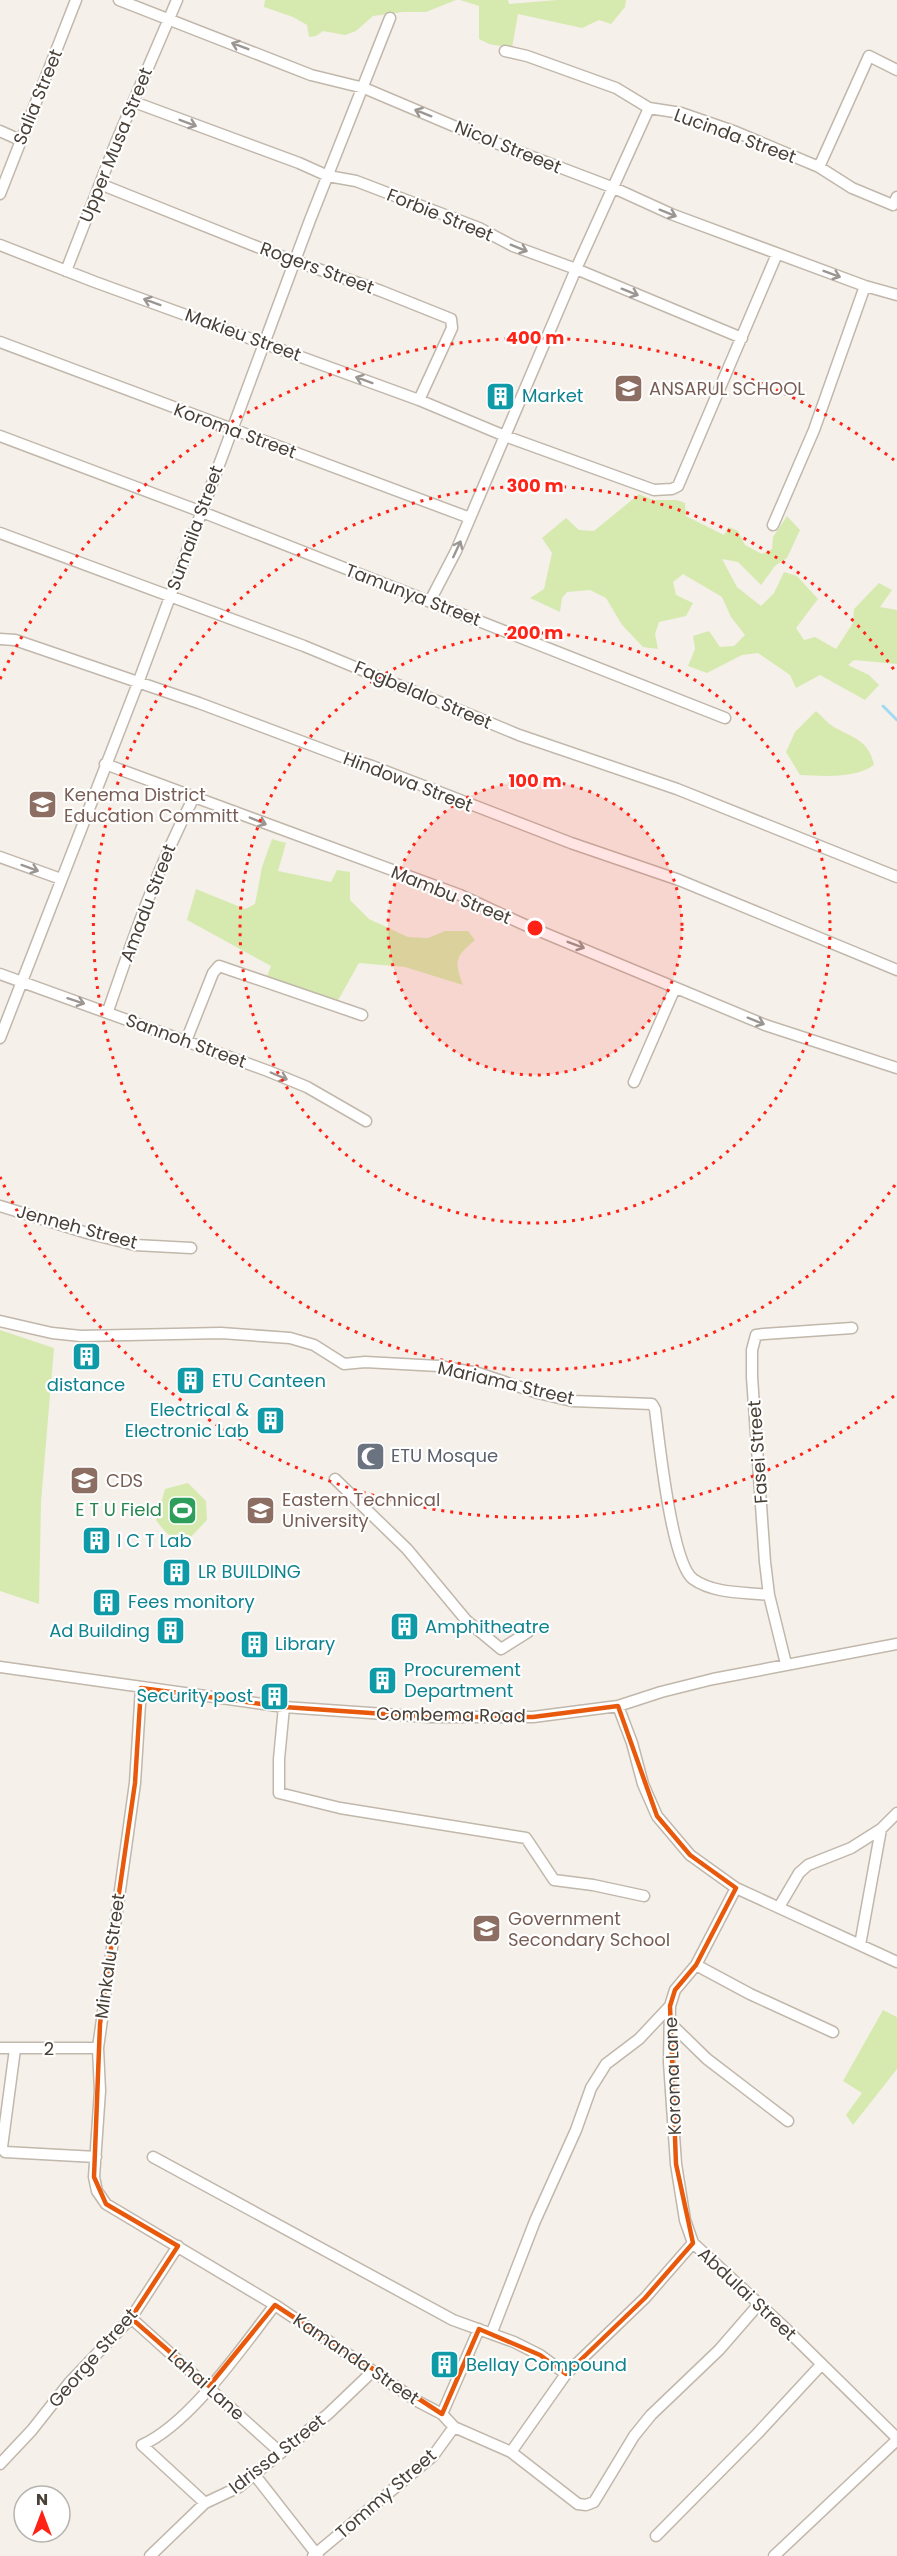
<svg xmlns="http://www.w3.org/2000/svg" width="897" height="2556" font-family="Poppins,sans-serif">
	<style>
		.green { fill: #d6eab0 }
		.lines { fill: none; stroke-linecap: round; stroke-linejoin: round }
		.stream { stroke: #a3daf3; stroke-width: 3 }
		.minor-casing { stroke: #c1b7ab; stroke-width: 13 }
		.minor { stroke: #fff; stroke-width: 10 }
		.oneway { stroke: #9b9691 }
		.marked { fill: none; stroke: #e8590c; stroke-width: 4.5; stroke-linejoin: round }
		.ring { fill: none; stroke: #ff2216; stroke-width: 3; stroke-dasharray: 3 6 }
		.labels { text-anchor: middle; stroke-width: 4.5; stroke-linejoin: round; paint-order: stroke }
		.street-label { font-size: 18px; fill: #494037; stroke: #fff }
		.education-label { font-size: 18px; fill: #785e54; stroke: #fff; text-anchor: start }
		.culture-label { font-size: 18px; fill: #0d838f; stroke: #fff; text-anchor: start }
		.worship-label { font-size: 18px; fill: #5b616d; stroke: #fff; text-anchor: start }
		.leisure-label { font-size: 18px; fill: #27864d; stroke: #fff; text-anchor: end }
		.centre { fill: #ff2216; stroke: #fff; stroke-width: 3 }
		.ring-label { font-size: 18px; text-anchor: middle; font-weight: bold; fill: #ff2216; stroke: #fff; stroke-width: 4.5; stroke-linejoin: round; paint-order: stroke }
	</style>
	<rect width="100%" height="100%" fill="#f5f0e9"/>
	<path class="green" d="M265,0H456L426,12H403L373,16L356,31L345,35L323,31L316,36L309,37L307,25L293,17L264,7Z
		M460,0H508L509,4L557,0H626L625,7L611,24L599,20L582,28L518,14L512,48L489,44L479,39V6Z
		M639,494L653,500H677L685,503L686,516L724,535L729,527L738,531L745,545L762,554L772,549L773,537L787,516L800,530L787,558L775,566L761,585L738,562L722,559L737,587L761,606L774,593L784,572L797,576L818,599L796,628L804,640L815,637L836,649L853,623L854,609L879,583L892,590L880,607L897,610V664L854,660L848,665L869,675L879,685L865,700L820,675L796,688L790,675L758,653L742,655L707,673L688,666L695,649L693,636L709,631L720,647L734,646L745,635L731,617L722,597L683,574L673,582L676,595L693,603L686,616L659,622L655,634L658,649L643,647L622,625L606,598L590,590L567,592L562,598L560,612L530,598L544,589L552,553L542,538L566,518L579,530L594,531Z
		M816,711C822,716 827,723 834,727C853,738 869,740 874,765C854,779 823,776 800,775L786,752L795,732Z
		M272,839L286,843L278,871L331,882L337,870L350,872V900L369,919L408,937L428,938L445,931H468L475,940C455,957 454,960 463,985L405,967L359,963L337,1002L266,979L271,966L187,920L196,889L245,909L255,904L262,867Z
		M0,1330L54,1348L41,1502L39,1604L0,1591Z
		M188,1483L206,1501L207,1520L189,1539C172,1541 165,1533 156,1520L165,1489Z
		M883,2010L897,2017V2069L853,2125L846,2115L862,2093L843,2081Z"/>
	<g class="lines">
		<path class="stream" d="M883,706L897,720"/>
		<defs>
			<path id="minor" d="M119,0L311,75L364,88L475,135L614,188L671,214L865,286L897,295
				M505,51L527,56L616,88L649,108L681,113L736,132L819,167L852,188L893,205L897,197
				M134,102L299,163L328,176L356,181L479,228L513,246L576,269L742,338
				M0,131L20,140
				M819,167L869,56L897,70
				M100,184L275,254L381,291L451,319L452,328L419,400
				M0,194L76,0
				M0,245L95,282L419,400L505,436L654,490L672,489L678,486L777,254
				M66,271L117,140L177,0
				M0,342L470,518
				M0,436L202,512L725,718
				M773,525L814,430L865,286
				M0,533L304,646L519,735L677,789L897,877
				M430,601L456,551L576,269L649,108
				M0,639L15,640L199,703L343,757L372,766L571,843L679,880L897,970
				M105,764L460,895L525,925L765,1025L897,1068
				M0,857L61,879
				M0,974L268,1071L307,1087L366,1121
				M108,1011C133,938 158,866 194,797
				M0,1038L138,683L310,220L390,18
				M186,1041L213,973L219,966L362,1015
				M634,1082L675,988
				M0,1206L87,1233L135,1245L191,1248
				M0,1321L52,1333L81,1336L221,1333L290,1338L314,1345L344,1364L365,1362L439,1366L478,1373L538,1393L572,1401L652,1404L655,1409C659,1440 671,1562 693,1579C714,1594 744,1592 769,1595
				M335,1479L407,1549L466,1620L501,1649L528,1632
				M786,1664L769,1595L765,1562L752,1377V1350L756,1335L764,1334L852,1328
				M0,1667L284,1707L428,1717H533L618,1706L661,1692L713,1679L897,1644
				M141,1688L135,1783L98,2048L100,2091L94,2177L97,2191L106,2204L275,2305L417,2401L442,2414L454,2427L511,2452L578,2504L586,2505L594,2502L634,2436L651,2415L719,2350L759,2304
				M618,1706L632,1743L643,1784L657,1816L690,1855L736,1888L897,1962
				M284,1707L279,1759V1793L340,1808L526,1838L554,1880L593,1885L644,1896
				M736,1888L696,1965L675,1990L670,2006L669,2062L676,2164L685,2220L693,2243L783,2326L897,2438
				M779,1907L799,1873L808,1865L851,1848L881,1829L897,1813
				M860,1945L881,1829
				M696,1965L750,1994L833,2032
				M670,2023L707,2059L788,2121
				M0,2048H98
				M15,2049L2,2147L5,2152L96,2157
				M153,2157L453,2320L514,2342L540,2355L566,2374
				M131,2318L281,2453
				M492,2332L535,2221L576,2130L591,2088L606,2064L639,2039L670,2006
				M442,2414L479,2329
				M511,2452L566,2374L645,2298L693,2243
				M0,2464L32,2430L69,2383L131,2318L178,2246
				M254,2474L318,2556
				M205,2503L142,2445C191,2423 242,2347 275,2305
				M656,2536L757,2434L821,2365
				M150,2556L205,2503L239,2487L328,2414L373,2371
				M313,2556L433,2456L454,2427
				M774,2556L897,2440"/>
		</defs>
		<use href="#minor" class="minor-casing"/>
		<use href="#minor" class="minor"/>
	</g>
	<defs><path id="oneway-shaft" d="M-6 0H5M1.5-3L5.5 0L1.5 3" fill="none" stroke-width="1.6" stroke-linecap="round" stroke-linejoin="round" transform="scale(1.5)"/></defs>
	<g class="oneway">
		<use href="#oneway-shaft" transform="translate(240 46) rotate(-159)"/>
		<use href="#oneway-shaft" transform="translate(423 113) rotate(-158)"/>
		<use href="#oneway-shaft" transform="translate(188 123) rotate(21)"/>
		<use href="#oneway-shaft" transform="translate(668 213) rotate(22)"/>
		<use href="#oneway-shaft" transform="translate(519 248) rotate(22)"/>
		<use href="#oneway-shaft" transform="translate(832 274) rotate(20)"/>
		<use href="#oneway-shaft" transform="translate(630 292) rotate(22)"/>
		<use href="#oneway-shaft" transform="translate(152 302) rotate(-160)"/>
		<use href="#oneway-shaft" transform="translate(364 380) rotate(-160)"/>
		<use href="#oneway-shaft" transform="translate(457 549) rotate(-65)"/>
		<use href="#oneway-shaft" transform="translate(258 821) rotate(23)"/>
		<use href="#oneway-shaft" transform="translate(30 868) rotate(20)"/>
		<use href="#oneway-shaft" transform="translate(576 945) rotate(21)"/>
		<use href="#oneway-shaft" transform="translate(76 1001) rotate(18)"/>
		<use href="#oneway-shaft" transform="translate(756 1021) rotate(22)"/>
		<use href="#oneway-shaft" transform="translate(279 1076) rotate(23)"/>
	</g>
	<path class="marked" d="M141,1688L284,1707L428,1717H533L618,1706L657,1816L690,1855L736,1888L696,1965L675,1990L670,2006L676,2164L693,2243L645,2298L566,2374L540,2355L479,2329L442,2414L275,2305L209,2386L131,2318L178,2246L106,2204L94,2177L100,2024L135,1783Z"/>
	<circle cx="535" cy="928" r="147" fill="#ff2216" fill-opacity=".12"/>
	<g class="ring">
		<circle cx="535" cy="928" r="147"/>
		<circle cx="535" cy="928" r="295"/>
		<path d="M895 1185A442 442 0 1 1 895 671"/>
		<path d="M894 1396A590 590 0 0 1 0 1177M0 679A590 590 0 0 1 894 460"/>
	</g>
	<defs>
		<symbol id="school-square" viewBox="-11 -11 22 22"><rect x="-9" y="-9" width="18" height="18" rx="4" fill="#8d6e63" stroke="#fff"/><path d="M0-5L7-2L0 1L-7-2ZM-4 1L0 2.5L4 1V4Q0 6-4 4Z" fill="#fff"/></symbol>
		<symbol id="building-square" viewBox="-11 -11 22 22"><rect x="-9" y="-9" width="18" height="18" rx="4" fill="#0f9aa8" stroke="#fff"/><path d="M-4-6H4V6H1V3H-1V6H-4ZM-2.5-4.3h1.7v1.8h-1.7ZM.8-4.3h1.7v1.8H.8ZM-2.5-1h1.7V.8h-1.7ZM.8-1h1.7V.8H.8Z" fill="#fff"/></symbol>
		<symbol id="mosque-square" viewBox="-11 -11 22 22"><rect x="-9" y="-9" width="18" height="18" rx="4" fill="#6b7280" stroke="#fff"/><path d="M3.5-4.9A6 6 0 1 0 3.5 4.9A5 5 0 1 1 3.5-4.9Z" fill="#fff"/></symbol>
		<symbol id="university-square" viewBox="-11 -11 22 22"><rect x="-9" y="-9" width="18" height="18" rx="4" fill="#8d6e63" stroke="#fff"/><path d="M0-5L7-2L0 1L-7-2ZM-4 1L0 2.5L4 1V4Q0 6-4 4Z" fill="#fff"/></symbol>
		<symbol id="stadium-square" viewBox="-11 -11 22 22"><rect x="-9" y="-9" width="18" height="18" rx="4" fill="#2e9e5b" stroke="#fff"/><path d="M0-5a6.5 5 0 1 0 0 10a6.5 5 0 1 0 0-10ZM-3.5-1.8h7v3.6h-7Z" fill="#fff"/></symbol>
	</defs>
	<g fill-rule="evenodd">
		<use href="#school-square" x="612" y="372" width="33" height="33"/>
		<use href="#building-square" x="484" y="380" width="33" height="33"/>
		<use href="#school-square" x="26" y="788" width="33" height="33"/>
		<use href="#building-square" x="70" y="1340" width="33" height="33"/>
		<use href="#building-square" x="174" y="1364" width="33" height="33"/>
		<use href="#building-square" x="254" y="1404" width="33" height="33"/>
		<use href="#mosque-square" x="354" y="1440" width="33" height="33"/>
		<use href="#university-square" x="68" y="1464" width="33" height="33"/>
		<use href="#stadium-square" x="166" y="1494" width="33" height="33"/>
		<use href="#university-square" x="244" y="1494" width="33" height="33"/>
		<use href="#building-square" x="80" y="1524" width="33" height="33"/>
		<use href="#building-square" x="160" y="1556" width="33" height="33"/>
		<use href="#building-square" x="90" y="1586" width="33" height="33"/>
		<use href="#building-square" x="388" y="1610" width="33" height="33"/>
		<use href="#building-square" x="154" y="1614" width="33" height="33"/>
		<use href="#building-square" x="238" y="1628" width="33" height="33"/>
		<use href="#building-square" x="366" y="1664" width="33" height="33"/>
		<use href="#building-square" x="258" y="1680" width="33" height="33"/>
		<use href="#school-square" x="470" y="1912" width="33" height="33"/>
		<use href="#building-square" x="428" y="2348" width="33" height="33"/>
	</g>
	<g class="labels">
		<g class="street-label">
			<text transform="translate(38 97) rotate(-68)" y="6">Salia Street</text>
			<text transform="translate(735 136) rotate(20)" y="6">Lucinda Street</text>
			<text transform="translate(116 145) rotate(-68)" y="6">Upper Musa Street</text>
			<text transform="translate(508 147) rotate(22)" y="6">Nicol Streeet</text>
			<text transform="translate(440 215) rotate(22)" y="6">Forbie Street</text>
			<text transform="translate(317 268) rotate(20)" y="6">Rogers Street</text>
			<text transform="translate(243 335) rotate(20)" y="6">Makieu Street</text>
			<text transform="translate(235 431) rotate(20)" y="6">Koroma Street</text>
			<text transform="translate(195 528) rotate(-70)" y="6">Sumaila Street</text>
			<text transform="translate(413 595) rotate(21)" y="6">Tamunya Street</text>
			<text transform="translate(423 695) rotate(23)" y="6">Fagbelalo Street</text>
			<text transform="translate(408 782) rotate(21)" y="6">Hindowa Street</text>
			<text transform="translate(451 895) rotate(22)" y="6">Mambu Street</text>
			<text transform="translate(148 903) rotate(-69)" y="6">Amadu Street</text>
			<text transform="translate(186 1041) rotate(20)" y="6">Sannoh Street</text>
			<text transform="translate(77 1227) rotate(15)" y="6">Jenneh Street</text>
			<text transform="translate(506 1383) rotate(13)" y="6">Mariama Street</text>
			<text transform="translate(758 1452) rotate(-94)" y="6">Fasei Street</text>
			<text transform="translate(451 1715) rotate(1)" y="6">Combema Road</text>
			<text transform="translate(110 1956) rotate(-82)" y="6">Minkalu Street</text>
			<text x="49" y="2055">2</text>
			<text transform="translate(673 2076) rotate(-92)" y="6">Koroma Lane</text>
			<text transform="translate(747 2294) rotate(43)" y="6">Abdulai Street</text>
			<text transform="translate(93 2358) rotate(-49)" y="6">George Street</text>
			<text transform="translate(356 2359) rotate(34)" y="6">Kamanda Street</text>
			<text transform="translate(206 2385) rotate(42)" y="6">Lahai Lane</text>
			<text transform="translate(277 2454) rotate(-38)" y="6">Idrissa Street</text>
			<text transform="translate(386 2494) rotate(-41)" y="6">Tommy Street</text>
		</g>
		<g class="education-label">
			<text x="649" y="395">ANSARUL SCHOOL</text>
			<text x="64" y="801">Kenema District<tspan x="64" dy="21">Education Committ</tspan></text>
			<text x="106" y="1487">CDS</text>
			<text x="282" y="1506">Eastern Technical<tspan x="282" dy="21">University</tspan></text>
			<text x="508" y="1925">Government<tspan x="508" dy="21">Secondary School</tspan></text>
		</g>
		<g class="culture-label">
			<text x="522" y="402">Market</text>
			<text x="212" y="1387">ETU Canteen</text>
			<text x="86" y="1391" text-anchor="middle">distance</text>
			<text x="249" y="1416" text-anchor="end">Electrical &amp;<tspan x="249" dy="21">Electronic Lab</tspan></text>
			<text x="117" y="1547">I C T Lab</text>
			<text x="198" y="1578">LR BUILDING</text>
			<text x="128" y="1608">Fees monitory</text>
			<text x="425" y="1633">Amphitheatre</text>
			<text x="150" y="1637" text-anchor="end">Ad Building</text>
			<text x="275" y="1650">Library</text>
			<text x="404" y="1676">Procurement<tspan x="404" dy="21">Department</tspan></text>
			<text x="253" y="1702" text-anchor="end">Security post</text>
			<text x="466" y="2371">Bellay Compound</text>
		</g>
		<g class="worship-label">
			<text x="391" y="1462">ETU Mosque</text>
		</g>
		<g class="leisure-label">
			<text x="162" y="1516">E T U Field</text>
		</g>
	</g>
	<circle cx="535" cy="928" r="9" class="centre"/>
	<g class="ring-label">
		<text x="535" y="344">400 m</text>
		<text x="535" y="492">300 m</text>
		<text x="535" y="639">200 m</text>
		<text x="535" y="787">100 m</text>
	</g>
	<g transform="translate(42 2514)"><circle r="28" fill="#ffffff" stroke="#b6b3af" stroke-width="1.5"/>
	<path d="M0-4.5L10 22L0 15L-10 22Z" fill="#ff2216"/>
	<text y="-9" font-size="16" font-weight="bold" text-anchor="middle" fill="#494037">N</text>
	</g>
</svg>
